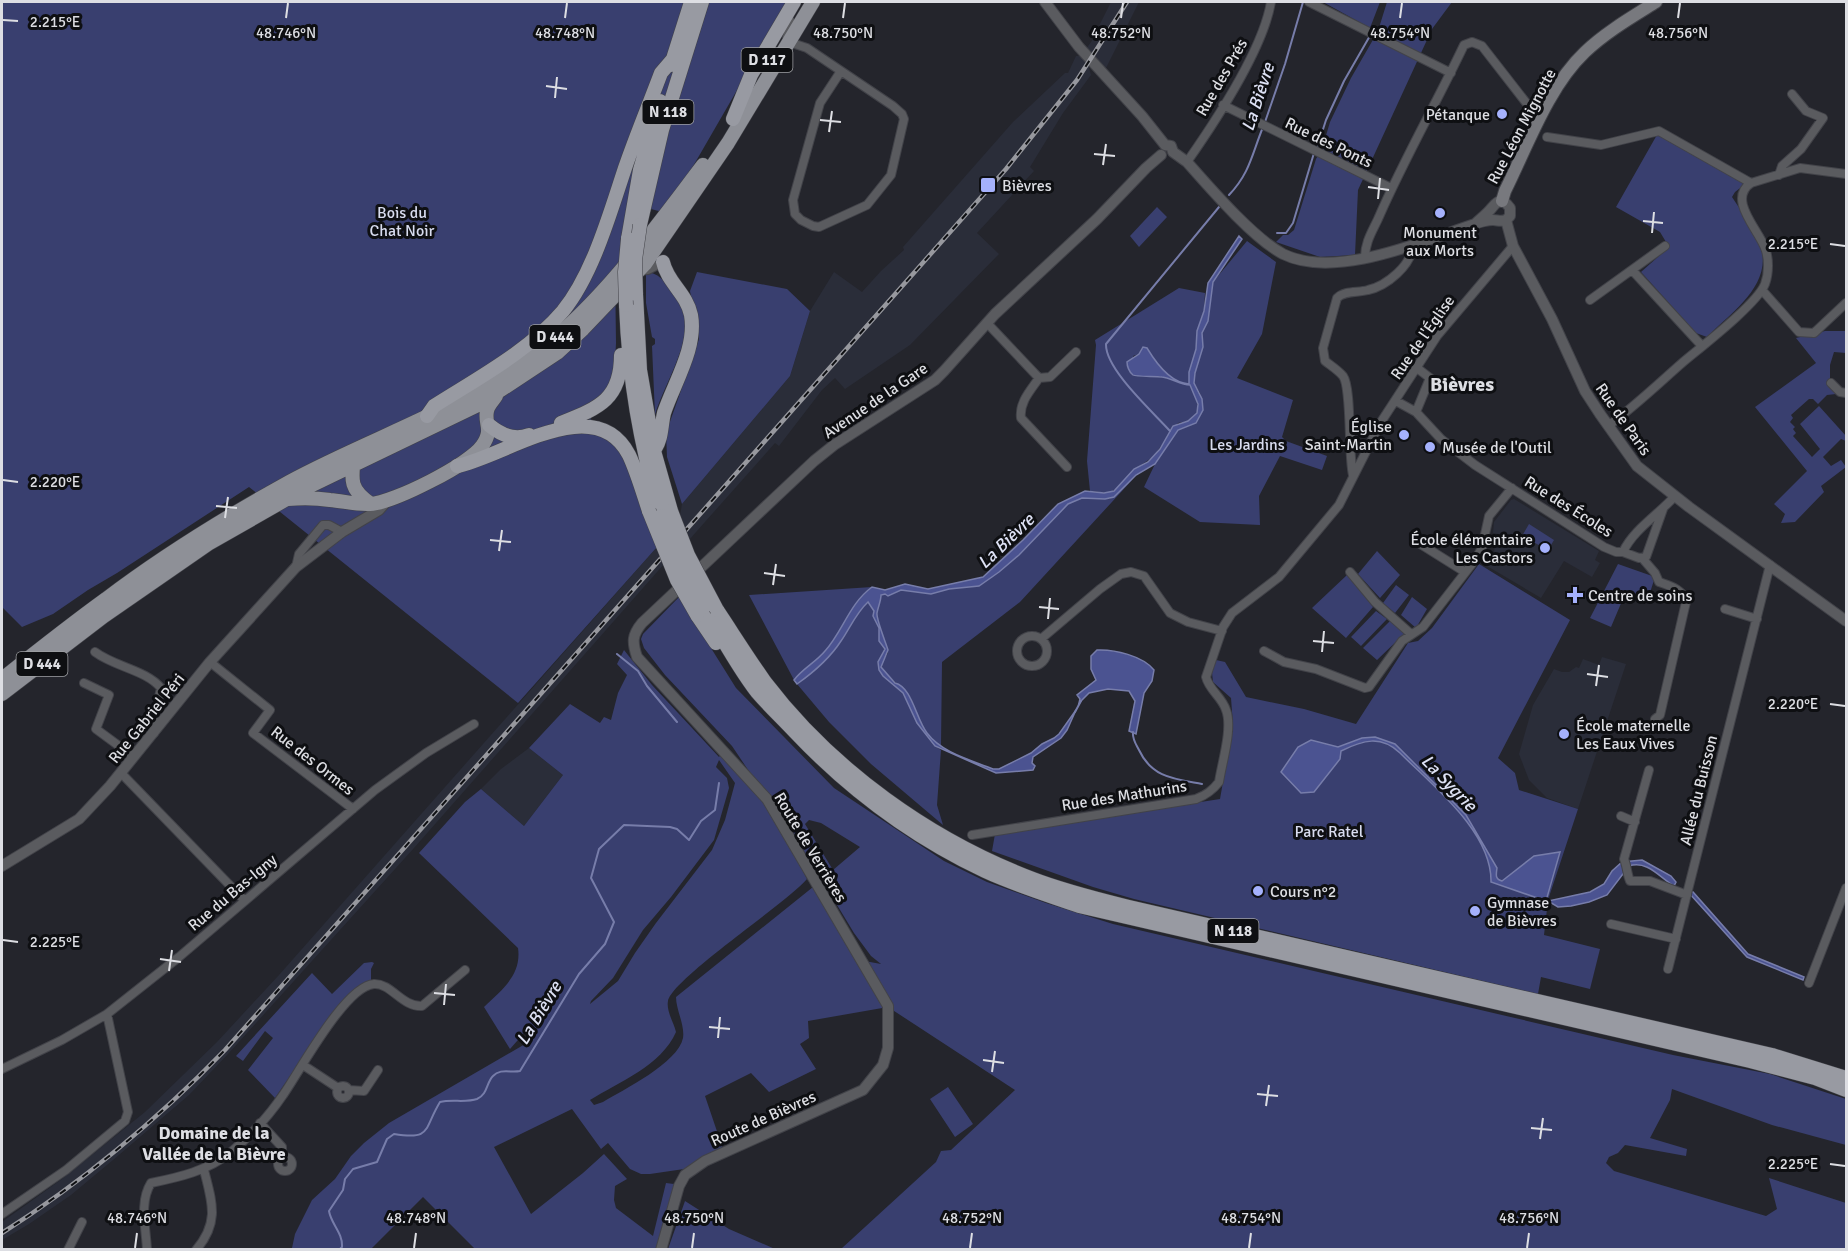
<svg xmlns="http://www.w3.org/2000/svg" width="1848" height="1251" font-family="Signika,sans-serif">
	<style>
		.built { fill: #2a2d39 }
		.green { fill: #393f6f; fill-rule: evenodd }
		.water { fill: #4b5391; stroke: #777daa; stroke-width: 1.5 }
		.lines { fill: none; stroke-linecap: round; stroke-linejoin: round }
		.stream { stroke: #777daa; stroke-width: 2 }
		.minor-casing { stroke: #424349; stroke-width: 10 }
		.tertiary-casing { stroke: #424349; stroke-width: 12 }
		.secondary-casing { stroke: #424349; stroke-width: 14 }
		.primary-casing { stroke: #424349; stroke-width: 15 }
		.trunk-casing { stroke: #424349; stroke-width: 15 }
		.minor { stroke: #5a5b5f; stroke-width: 8 }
		.tertiary { stroke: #5a5b5f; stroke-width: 10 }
		.secondary { stroke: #78797e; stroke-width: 12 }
		.primary { stroke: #8e9097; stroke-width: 14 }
		.trunk { stroke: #989aa2; stroke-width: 14 }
		.rail-casing { stroke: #97989e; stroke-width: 4.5 }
		.rail { stroke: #0e0f12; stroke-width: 2; stroke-dasharray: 7; stroke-linecap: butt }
		.trunk-bridge-casing { stroke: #424349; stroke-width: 15; stroke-linecap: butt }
		.trunk-bridge { stroke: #989aa2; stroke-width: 14 }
		.ticks { fill: none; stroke: #dddee3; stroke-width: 2 }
		.poi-dot { fill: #a5b1fc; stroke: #0e0f12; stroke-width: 2 }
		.labels { text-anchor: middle; stroke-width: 6; stroke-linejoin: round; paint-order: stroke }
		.shield { fill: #0e0f12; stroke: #9fa0a4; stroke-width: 1.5 }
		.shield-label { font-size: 15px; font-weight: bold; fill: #dddee3 }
		.street-label { font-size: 16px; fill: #dddee3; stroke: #0e0f12 }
		.poi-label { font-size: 16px; fill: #dddee3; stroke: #0e0f12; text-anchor: start }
		.park-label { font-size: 16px; fill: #d8dcef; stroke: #0e0f12 }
		.water-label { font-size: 18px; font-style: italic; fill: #dde1f4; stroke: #0e0f12 }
		.neighbourhood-label { font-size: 18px; font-weight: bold; fill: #dddee3; stroke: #0e0f12 }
		.quarter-label { font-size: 20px; font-weight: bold; fill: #dddee3; stroke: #0e0f12 }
		.ticks-label { font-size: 15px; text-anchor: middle; fill: #dddee3; stroke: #0e0f12; stroke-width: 6; stroke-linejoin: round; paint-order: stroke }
	</style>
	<rect width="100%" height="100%" fill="#24252c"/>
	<path class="built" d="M1111,2H1139L1106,68L1094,60L1089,68L1091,75L1063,113L1030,167L1034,171L977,233L999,254L910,345L845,389L835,378L822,390L779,446L775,443L689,540L680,515L682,504L790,376L810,311L834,272L862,292L881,271L904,250L903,247L1013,122L1065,73H1068L1076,56H1081L1101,28L1099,26Z
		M1514,499L1599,551L1595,560L1600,563L1592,577L1564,561L1541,598L1487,566L1493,556L1498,534L1493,533L1494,522L1511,500Z
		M657,547L665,563L414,848L228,1054L189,1095L113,1160L71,1195L29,1224L2,1240V1222L62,1179L145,1112L217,1042L279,975Z
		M1602,657L1626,664L1578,809L1547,798L1529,780L1519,754L1533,705L1554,669L1562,672H1569L1576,667L1579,668L1583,659L1599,665Z
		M529,748L563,775L524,826L481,789L501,769Z"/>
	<path class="green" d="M2,2H788L666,213L651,209L615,268L616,343L614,382L592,407L590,430L610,439L625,454L657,547L518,703L249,487L117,573L88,590L53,614L22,627L2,607Z
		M1323,2H1380L1370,28Z
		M1387,2H1452L1432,29L1358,190L1355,255L1320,257L1276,242L1283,235H1288L1294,230L1316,159L1322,149L1330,122L1351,78L1378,31Z
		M1658,133L1743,181L1744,185L1735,192L1732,197C1741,211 1753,226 1759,241C1776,283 1733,311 1707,337L1696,333L1641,272L1669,247L1660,232L1616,207Z
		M1157,207L1167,217L1139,247L1130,236Z
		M1247,241L1276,262L1262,334L1237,378L1293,400L1282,437L1286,441L1327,456L1322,470L1280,456L1259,496L1260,525L1200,522L1144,487L1155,464L1178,430L1196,423L1203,410L1200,393L1194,383L1195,373L1203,347L1202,333L1208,321L1213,282Z
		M646,272C657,272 666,282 671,290C675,295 679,300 682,306C697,336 663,385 655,415L652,346L655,344V339L652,337L646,303Z
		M697,272L787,289L810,311L790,376L682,504L667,457L666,433L699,339L690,291Z
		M1179,288L1205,293L1204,311L1197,331L1196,349L1189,372V384C1169,383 1156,363 1147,348L1143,347L1139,354L1133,356L1142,375C1148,375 1155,376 1161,377C1171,378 1180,385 1190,385L1197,401V413L1188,421L1178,423L1153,457L1138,467L1119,487L1109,493L1090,491L1087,461L1096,345L1095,340Z
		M1825,331H1846V353L1834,352L1830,365V388L1836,394L1827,395L1818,404L1813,399H1809L1791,415L1793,418L1790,422L1795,427L1793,429L1796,433L1793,436L1812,457L1820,449L1800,424L1819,406L1846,436V441L1841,439L1823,457L1831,466L1841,460L1846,467L1821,486L1824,492L1795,522L1781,523L1785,514L1774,504L1807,471L1755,407L1816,363L1796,338Z
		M1134,478L1020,602L942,662L941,746C921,732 920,717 910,697C906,690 889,677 882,670L881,664L888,653L876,617L881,594H893L901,590L931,594L949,589L979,586L999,572L1019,555L1068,504L1082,498L1109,499L1118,493Z
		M1529,524L1554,540L1548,550L1522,536Z
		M1377,551L1400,575L1380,598L1358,574Z
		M1479,564L1570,620L1498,758L1515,773L1519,790L1578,809L1548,900L1544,935L1600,949L1590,989L1541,977L1538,994L1134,899L1093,887L992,851L995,834L1220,799L1233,725L1231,698L1213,682L1212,673L1216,660L1225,662L1246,697L1304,709L1356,724L1408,643L1418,641L1432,628Z
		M1618,564L1655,577L1647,602L1625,594L1611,627L1590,618Z
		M1347,575L1373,607L1346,638L1312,608Z
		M1396,585L1409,595L1395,613L1383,603Z
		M872,587C850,604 843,631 825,651C816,662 803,669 794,680L749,595Z
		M679,597L736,688L834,788L944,861L987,882L1046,903L1113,924L1673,1055L1770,1074L1846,1099V1145L1772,1125L1672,1089L1670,1100L1650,1138L1687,1149L1686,1156L1625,1145L1618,1153L1609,1157L1606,1163L1614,1171L1766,1216L1777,1209L1769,1178L1846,1203V1249H841L936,1162L941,1151L951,1150L1015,1090L888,1007L808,1021L809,1038L800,1044L816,1069L769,1092L751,1073L705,1096L723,1149L684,1169L650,1174H641L630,1169L608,1143L601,1149L572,1109L494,1147L531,1214L583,1173L604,1154L627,1179L615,1186L614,1200L616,1208L653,1236L666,1183L674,1184L657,1249H475L423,1197L371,1249L290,1250L292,1248L295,1234L312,1200L335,1179L351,1156L364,1143L389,1123L532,1040L525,1032L510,1049L484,1007C501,991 522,975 518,948L419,853L465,802L481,789L524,826L563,775L529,748L570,704L600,723L604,717L611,720L618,693L627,675L617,664L624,650L652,685L719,757L722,753L766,801L807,879C784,905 673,978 668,1001C666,1011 674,1023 676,1032C661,1066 619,1082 590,1100L594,1105L603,1102C623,1090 678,1063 683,1038C685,1025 676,1010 676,997L813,887L859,960L881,964L871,956L854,933L822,880L732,746L665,675L644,648L641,639L643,634ZM719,760L735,783L725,820L712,850L656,923L635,953L618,981L590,1004L591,1001L613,978L643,930L671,897L714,840L729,788L727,778L716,767ZM809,820L821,823L860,847L833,870L805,824Z
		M1412,597L1427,609L1416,628L1401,615Z
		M868,602L874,611L873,616L879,628V641L885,649L878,662L879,670L883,676L903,693L914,715L935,746L941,750L937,805L943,825L871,764L829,722L797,684C814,672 830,658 841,641C850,627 856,613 868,602Z
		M1376,611L1387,619L1361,646L1351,637Z
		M1390,621L1405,633L1377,660L1363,648Z
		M372,962L374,963L371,969V980L338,1006L275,1098L248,1070L273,1038L265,1031L243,1061L236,1056L312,973L332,994L364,963Z
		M948,1087L973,1124L955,1137L930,1099Z
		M685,1201L729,1229L775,1249H668Z"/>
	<path class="water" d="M1239,236L1242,239L1213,282L1208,321L1202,333L1203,347L1195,373L1194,383L1202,399L1203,410L1196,423L1178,430L1155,464L1136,475L1114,497L1105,499L1082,498L1068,504L1019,555L999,572L979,586L949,589L931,594L901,590L888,596L885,594L881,595C881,601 878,607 877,613C876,619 886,643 888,650L881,667L895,683C912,687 916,719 927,733C942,753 971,760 993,769H999L1031,753L1042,744L1054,738L1059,734L1076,710L1067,730L1061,738L1033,757L1032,763L1035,766L1033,770L996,773L935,746L917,723L903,693L883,676L879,670L878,662L885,649L879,641V628L873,616L874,611L868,602C856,613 850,628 841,641C830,658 814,672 797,684L794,680C802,669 816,662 825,651C843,631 849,604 872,587L885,590L905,584L928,589L983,577L1023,540L1058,504L1085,491L1104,493L1114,491L1134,469L1148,462L1160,449L1173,426L1188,421L1197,413L1198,404L1190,385C1180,385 1172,378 1162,377C1156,376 1136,377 1133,375C1129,372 1127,366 1127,362L1139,354L1143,347L1147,348C1156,363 1170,383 1189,384V372L1196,349L1197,331L1204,311L1208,283Z
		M1097,650C1114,649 1143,656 1154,670L1152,681L1144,693L1136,734L1129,731L1135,701L1129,691L1108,689L1089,693L1079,703L1080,699L1077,695L1096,680L1091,669V656Z
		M1375,737L1395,744L1466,815L1497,868C1496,875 1495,879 1502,881L1534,856L1560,852L1546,901L1491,882C1492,832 1433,786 1400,753C1381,735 1363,740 1341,751L1340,759L1314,792L1301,793L1281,772L1298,747L1311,740L1338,747L1362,738Z
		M1642,860L1671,876L1676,882L1674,886C1660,878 1648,860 1629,866L1607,895L1589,902L1571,906L1558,907L1548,901L1590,892L1604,884L1612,871L1622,862Z
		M1689,891L1693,892L1748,954L1804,977L1803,980L1747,957L1689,893Z"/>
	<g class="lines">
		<path class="stream" d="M1265,122L1285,64L1303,2
			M1317,148L1326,120L1344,81L1375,27
			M1229,195C1250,173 1252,154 1263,127
			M1277,233H1286L1293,223L1314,153
			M1170,431C1153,412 1105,369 1106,344L1219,207
			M617,654L638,671L647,686L677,722
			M1075,712L1081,701
			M1133,732C1132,739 1136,744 1139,750C1152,778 1175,779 1202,784
			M339,1250L342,1247C343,1233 331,1224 329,1211L343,1190L345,1179L353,1169L377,1162L387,1139L394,1134C432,1140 423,1130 440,1102C452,1099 466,1103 477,1099C488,1094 486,1083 493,1076C500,1068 511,1073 520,1071L579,974L605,944L614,922L591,878L599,849L624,825L670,827L677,829L689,840L701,821L715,810L719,783"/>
		<defs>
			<path id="minor" d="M1309,2L1451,73
				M790,21L787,37L789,42L807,48L893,106L902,114L904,119L891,175L867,205L819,227L813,226L801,220L795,214L793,200L820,103L841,71
				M1223,105L1391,188
				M1547,137L1601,145L1659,131L1751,183
				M1187,162C1215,122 1263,49 1271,2
				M1779,175L1782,166L1801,149L1823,118L1806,111L1792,94
				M1365,258C1365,242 1372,232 1378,219C1404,159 1436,104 1464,45L1472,42L1482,46L1531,109L1542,116
				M1632,270L1702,346
				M639,271L648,270L663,262
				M1762,290L1799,332L1814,333L1846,303
				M1590,300L1665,246
				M987,323L1039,378L1050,377L1076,352
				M1039,378C1031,390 1019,402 1021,418L1067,467
				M1831,383L1840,392L1846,393
				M1396,401L1416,412L1441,439L1475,465L1604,547L1616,552H1623
				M1416,412L1430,378L1417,368
				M1608,426C1634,407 1658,384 1682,363C1701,347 1757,304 1765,284C1769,273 1769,258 1765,248C1758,229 1727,199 1751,183L1800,168L1846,174
				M1353,475C1348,455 1352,388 1343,376C1338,370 1330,365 1325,361L1323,348L1337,298C1345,290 1358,293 1368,290C1386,286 1413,265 1412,245
				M1663,509L1646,557L1639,558L1623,552C1633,530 1659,514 1675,496
				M1414,540L1465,572
				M1643,559L1655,573L1659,582C1670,586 1683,589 1686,602L1660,715L1655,719
				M296,567L299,554L323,525H329L342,532
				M1350,572L1375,602L1411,634
				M1725,609L1757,619
				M1017 651a15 15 0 1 1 30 0a15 15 0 1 1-30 0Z
				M1041,639L1100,589L1121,574L1131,572L1144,576L1170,613L1188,622L1222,631
				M1264,651L1284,662L1316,669L1365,688L1369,687L1402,641L1423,627L1475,560L1482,548L1489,516L1512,488
				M95,652C115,667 146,670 161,688L154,719V733
				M210,662L270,710L253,733L353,809
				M84,683L109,695L96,729L134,757
				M1649,770L1624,859C1627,866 1627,874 1630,881H1650L1687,895
				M121,773L245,901
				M1621,816L1635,822
				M972,835L1196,799C1206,795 1212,791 1219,782C1222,762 1233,728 1226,710C1222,697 1209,690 1206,677L1223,627L1232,613L1279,577L1339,505L1381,422L1437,336L1513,246
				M1611,924L1676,939
				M1668,969L1770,565
				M1809,983L1846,888
				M303,1065L338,1088
				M2,1069L62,1040L107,1014L179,957L375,790L426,753L474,724
				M337 1092a6 6 0 1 1 12 0a6 6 0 1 1-12 0Z
				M349,1090L364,1091L378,1070
				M260,1123L282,1147V1158
				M278 1164a7 7 0 1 1 14 0a7 7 0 1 1-14 0Z
				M2,1214L66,1170L125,1121L128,1112L107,1014
				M68,1250L82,1222
				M147,1250C146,1228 139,1202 151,1183C180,1177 207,1171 231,1152C250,1136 269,1116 283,1095C300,1071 345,986 374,984C391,983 402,1007 422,1006L465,970
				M196,1250C220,1222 212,1202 204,1170"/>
			<path id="tertiary" d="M1045,2L1079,47L1142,116L1165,145
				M1165,145L1171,146L1173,152L1187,162C1210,188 1253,238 1283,254C1335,280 1423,241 1475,224C1479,222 1488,220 1493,220C1498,220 1500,222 1506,220
				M1506,220L1513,246L1552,319L1585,391L1600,414L1637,466L1689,507L1846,621
				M1475,224C1479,220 1483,217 1487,213C1495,206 1499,193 1510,208V216L1506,220
				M2,866L79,819L110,786L210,662L296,567L342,532L379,510L386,502
				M661,1250L679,1186L685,1175L705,1161L863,1090L883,1065L888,1048V1006L767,799L637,657C632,642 632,635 642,623L814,461L834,445L935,380L944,371L995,314L1097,219L1146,168L1161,155"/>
			<path id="secondary" d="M1502,201L1505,191C1527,147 1548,87 1585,52C1606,32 1632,17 1656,2"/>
			<path id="primary" d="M354,457C351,481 350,490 371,504
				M288,499C302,498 316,498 330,500C343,501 357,505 370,504C393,503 470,464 482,446C494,429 484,424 487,411C488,405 493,401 496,396
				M2,679C36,652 70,625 106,599C164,555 226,517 289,482C374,436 469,407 545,346C607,296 655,228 703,165
				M2,694L104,616L208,544L306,488L478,405L557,353L583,329L645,264L728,143L813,2"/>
			<path id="trunk" d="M671,65L691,2
				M733,119L751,75L794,2
				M640,225L662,130L702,2
				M628,239L640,170L660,101
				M636,294L640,370L654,451L671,511
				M626,305C629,381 640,443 661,516
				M427,416L434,406C478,378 529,351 563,311C593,274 610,213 625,168C636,136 649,105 661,73L673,59
				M561,423C598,408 621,400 621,355
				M489,425C501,435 514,441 529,435
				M655,449C662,438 661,426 664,413C674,383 697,348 691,315C687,294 667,282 663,262
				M457,466C504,457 595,389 629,455C637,472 643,493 649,511
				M704,607C721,636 737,666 757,692C769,706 783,719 795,732C849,789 913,837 985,871C1015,885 1048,895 1079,906L1750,1061L1815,1078L1846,1090
				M717,610C733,634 748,658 765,682C832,770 930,840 1033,879C1064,891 1097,899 1129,907L1772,1055L1846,1078
				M697,615L716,643"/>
		</defs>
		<use href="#minor" class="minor-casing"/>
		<use href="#tertiary" class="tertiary-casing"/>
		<use href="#secondary" class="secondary-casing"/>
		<use href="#primary" class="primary-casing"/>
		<use href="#trunk" class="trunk-casing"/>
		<use href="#minor" class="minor"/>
		<use href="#tertiary" class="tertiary"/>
		<use href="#secondary" class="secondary"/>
		<use href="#primary" class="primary"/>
		<use href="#trunk" class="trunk"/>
		<defs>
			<path id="rail" d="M2,1233C84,1181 157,1120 225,1050L1006,169L1077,80L1127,2"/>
		</defs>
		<use href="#rail" class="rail-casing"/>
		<use href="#rail" class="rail"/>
		<defs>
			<path id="trunk-bridge" d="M636,294L635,260L640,225
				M626,305L625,272L628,239
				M649,511L677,580L697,615
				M671,511L688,555L717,610
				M661,516L687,578L704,607"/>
		</defs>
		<use href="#trunk-bridge" class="trunk-bridge-casing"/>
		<use href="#trunk-bridge" class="trunk-bridge"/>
	</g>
	<path class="ticks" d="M286,18L288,3M565,18L567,3M843,18L845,3M1121,18L1123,3M1400,18L1402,3M1678,18L1680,3M3,20L18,21M546,86L567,89M555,98L557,77M820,120L841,122M829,132L832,111M1094,154L1115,156M1103,165L1106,144M1368,187L1389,190M1378,199L1380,178M1643,221L1663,223M1652,233L1654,212M1830,244L1845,246M3,480L18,482M216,506L237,508M225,518L228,497M490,540L511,542M499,551L502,530M764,573L785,576M773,585L776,564M1039,607L1059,609M1048,619L1050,598M1313,641L1334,643M1322,652L1324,631M1587,674L1608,677M1596,686L1599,665M1830,704L1845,706M3,940L18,942M160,959L181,962M169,971L172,950M434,993L455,995M444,1005L446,984M709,1027L730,1029M718,1038L720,1017M983,1060L1004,1063M992,1072L995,1051M1257,1094L1278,1096M1266,1106L1269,1085M1531,1128L1552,1130M1540,1139L1543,1118M1830,1164L1845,1166M135,1248L137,1233M414,1248L416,1233M692,1248L694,1233M970,1248L972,1233M1249,1248L1251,1233M1527,1248L1529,1233"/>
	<g class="poi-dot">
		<circle cx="1502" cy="114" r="6"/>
		<rect x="980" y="177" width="16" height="16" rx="3"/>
		<circle cx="1440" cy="213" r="6"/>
		<circle cx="1404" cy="435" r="6"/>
		<circle cx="1430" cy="447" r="6"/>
		<circle cx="1545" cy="548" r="6"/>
		<path d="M1572 586h6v6h6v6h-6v6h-6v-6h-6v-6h6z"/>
		<circle cx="1564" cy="734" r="6"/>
		<circle cx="1258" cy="891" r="6"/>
		<circle cx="1475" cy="911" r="6"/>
	</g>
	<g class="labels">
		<g class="shield">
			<rect x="741.5" y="48" width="51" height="24" rx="4.5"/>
			<rect x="642.5" y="100" width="51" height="24" rx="4.5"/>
			<rect x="529.5" y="325" width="51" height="24" rx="4.5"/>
			<rect x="16.5" y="652" width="51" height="24" rx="4.5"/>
			<rect x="1207.5" y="919" width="51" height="24" rx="4.5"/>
		</g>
		<g class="shield-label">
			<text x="767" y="65">D 117</text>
			<text x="668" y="117">N 118</text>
			<text x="555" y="342">D 444</text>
			<text x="42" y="669">D 444</text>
			<text x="1233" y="936">N 118</text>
		</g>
		<g class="street-label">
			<text transform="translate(1221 77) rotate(-60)" y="6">Rue des Prés</text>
			<text transform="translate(1521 126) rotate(-62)" y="6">Rue Léon Mignotte</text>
			<text transform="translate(1329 142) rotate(26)" y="6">Rue des Ponts</text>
			<text transform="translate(1422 337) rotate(-55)" y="6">Rue de l'Église</text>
			<text transform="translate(875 400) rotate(-34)" y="6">Avenue de la Gare</text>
			<text transform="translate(1624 419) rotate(55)" y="6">Rue de Paris</text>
			<text transform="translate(1569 506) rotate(32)" y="6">Rue des Écoles</text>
			<text transform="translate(146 718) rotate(-51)" y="6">Rue Gabriel Péri</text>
			<text transform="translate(313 760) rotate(38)" y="6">Rue des Ormes</text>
			<text transform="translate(1698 790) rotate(-76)" y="6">Allée du Buisson</text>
			<text transform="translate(1124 795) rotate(-9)" y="6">Rue des Mathurins</text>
			<text transform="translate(811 847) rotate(59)" y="6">Route de Verrières</text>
			<text transform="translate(232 892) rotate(-40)" y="6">Rue du Bas-Igny</text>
			<text transform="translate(763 1118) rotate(-24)" y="6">Route de Bièvres</text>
		</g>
		<g class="poi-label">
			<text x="1490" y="120" text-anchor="end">Pétanque</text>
			<text x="1002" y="191">Bièvres</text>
			<text x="1440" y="238" text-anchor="middle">Monument<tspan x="1440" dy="18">aux Morts</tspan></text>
			<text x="1392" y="432" text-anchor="end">Église<tspan x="1392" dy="18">Saint-Martin</tspan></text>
			<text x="1442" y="453">Musée de l'Outil</text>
			<text x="1533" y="545" text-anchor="end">École élémentaire<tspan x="1533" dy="18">Les Castors</tspan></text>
			<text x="1588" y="601">Centre de soins</text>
			<text x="1576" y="731">École maternelle<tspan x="1576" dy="18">Les Eaux Vives</tspan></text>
			<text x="1270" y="897">Cours n°2</text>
			<text x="1487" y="908">Gymnase<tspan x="1487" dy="18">de Bièvres</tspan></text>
		</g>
		<g class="park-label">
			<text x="402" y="218">Bois du<tspan x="402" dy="18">Chat Noir</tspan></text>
			<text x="1247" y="450">Les Jardins</text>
			<text x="1329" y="837">Parc Ratel</text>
		</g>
		<g class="water-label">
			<text transform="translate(1258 97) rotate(-72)" y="6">La Bièvre</text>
			<text transform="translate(1006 541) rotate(-44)" y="6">La Bièvre</text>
			<text transform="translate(1449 783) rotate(46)" y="6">La Sygrie</text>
			<text transform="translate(539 1013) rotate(-59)" y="6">La Bièvre</text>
		</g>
		<g class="neighbourhood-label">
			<text x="214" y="1139">Domaine de la<tspan x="214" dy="21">Vallée de la Bièvre</tspan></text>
		</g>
		<g class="quarter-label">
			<text x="1462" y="391">Bièvres</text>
		</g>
	</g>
	<g class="ticks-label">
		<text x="55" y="27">2.215°E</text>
		<text x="286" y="38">48.746°N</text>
		<text x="565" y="38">48.748°N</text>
		<text x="843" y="38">48.750°N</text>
		<text x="1121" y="38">48.752°N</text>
		<text x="1400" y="38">48.754°N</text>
		<text x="1678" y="38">48.756°N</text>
		<text x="1793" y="249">2.215°E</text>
		<text x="55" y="487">2.220°E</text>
		<text x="1793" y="709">2.220°E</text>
		<text x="55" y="947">2.225°E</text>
		<text x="1793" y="1169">2.225°E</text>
		<text x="137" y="1223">48.746°N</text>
		<text x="416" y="1223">48.748°N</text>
		<text x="694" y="1223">48.750°N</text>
		<text x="972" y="1223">48.752°N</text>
		<text x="1251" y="1223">48.754°N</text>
		<text x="1529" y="1223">48.756°N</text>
	</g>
	<rect width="1848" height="1251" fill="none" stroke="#dddee3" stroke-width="6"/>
</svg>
